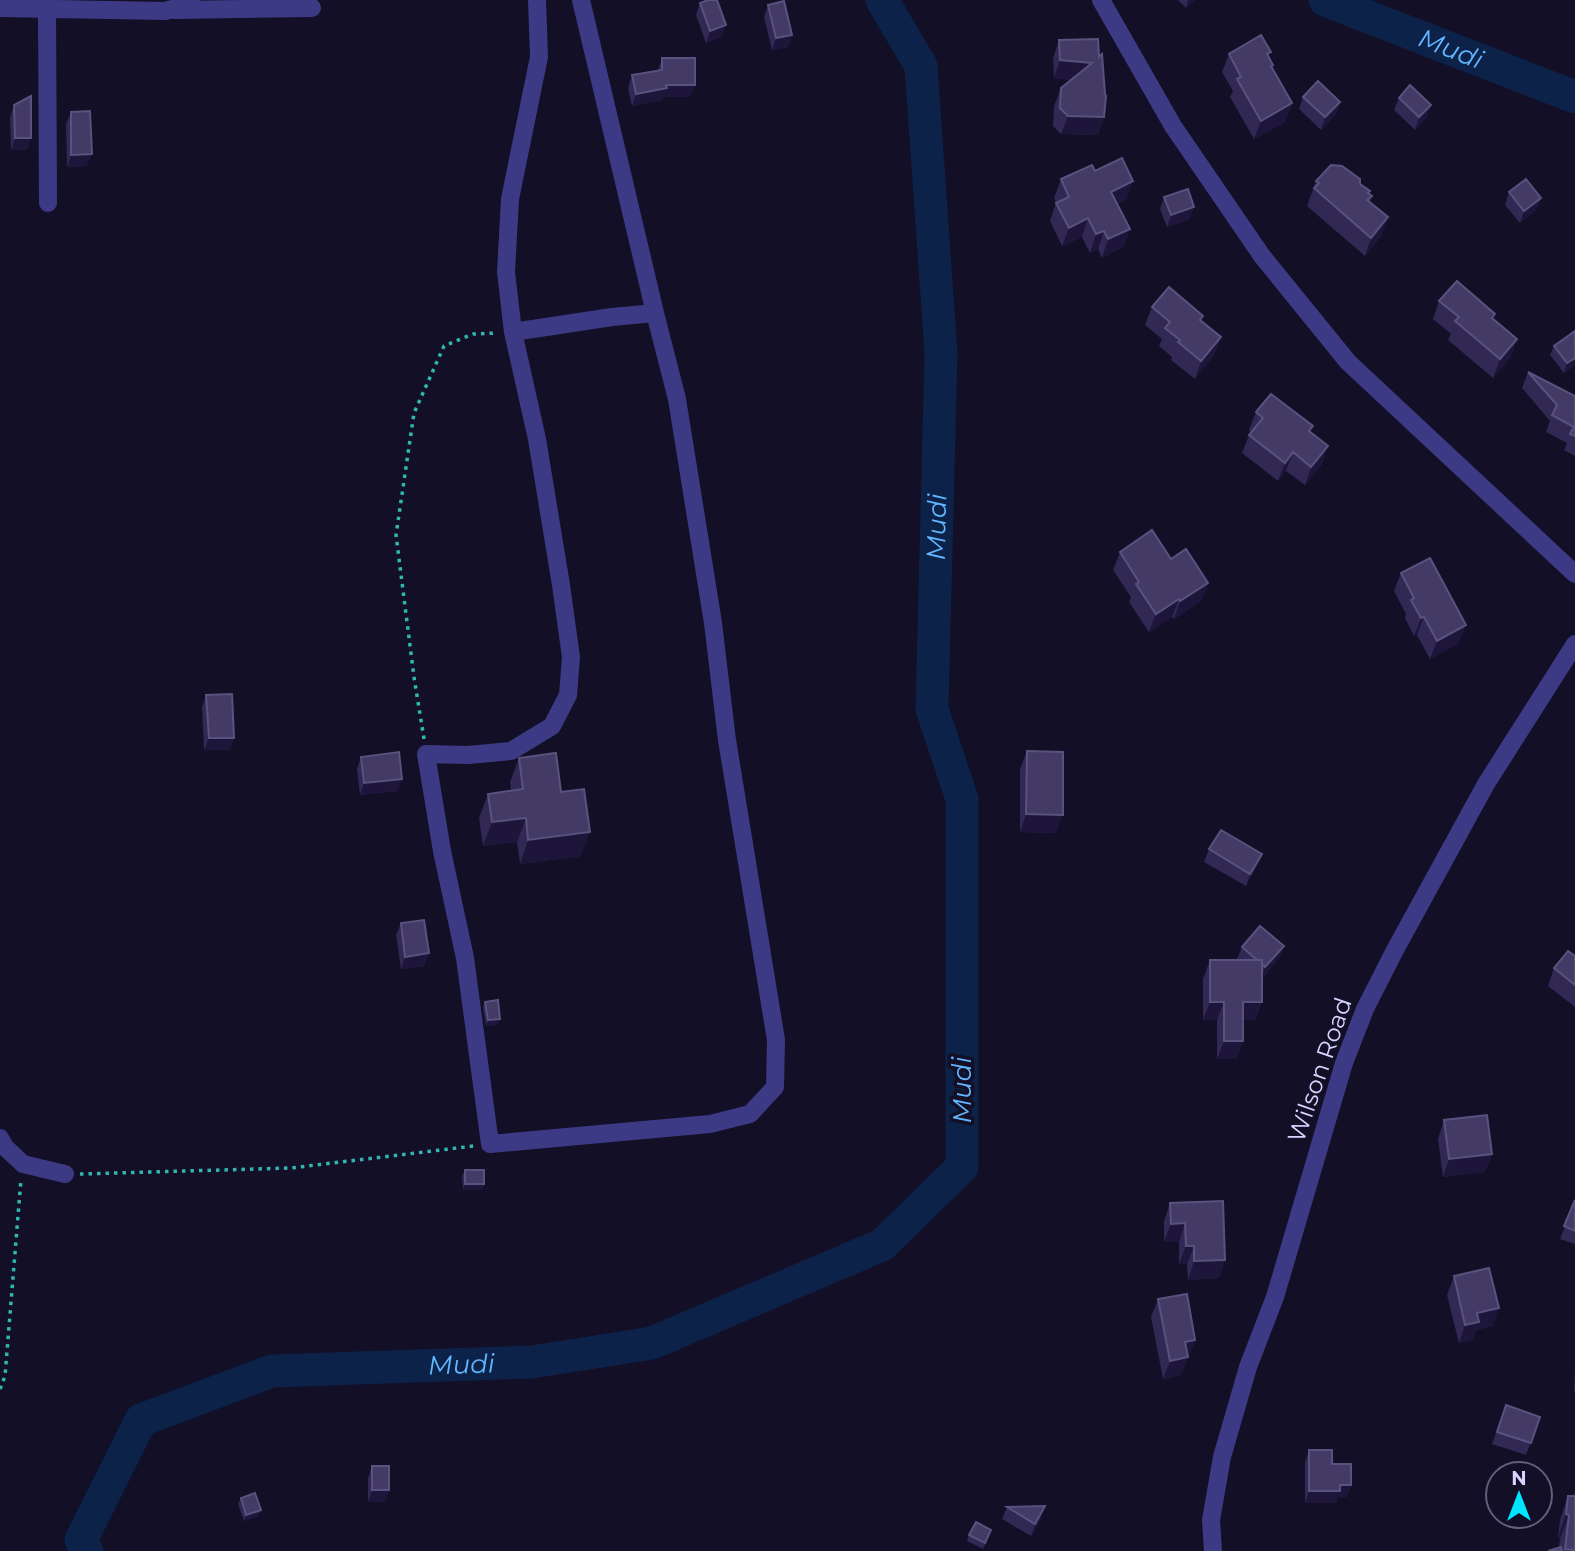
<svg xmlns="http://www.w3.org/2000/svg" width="1575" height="1551" font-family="Montserrat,sans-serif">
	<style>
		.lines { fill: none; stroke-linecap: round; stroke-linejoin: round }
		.river { stroke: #0c2248; stroke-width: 33 }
		.path { stroke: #2fb8b0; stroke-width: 3.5; stroke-dasharray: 3.5 5; stroke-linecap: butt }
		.street { stroke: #3d3a85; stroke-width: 18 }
		.wall { fill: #312854 }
		.shaded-wall { fill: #1d163a }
		.building { fill: #433a66; stroke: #5a527e; stroke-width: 2 }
		.labels { text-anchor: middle; stroke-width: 7; stroke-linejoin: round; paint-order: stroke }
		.street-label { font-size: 24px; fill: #d9d4ff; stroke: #130f26 }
		.water-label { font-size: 26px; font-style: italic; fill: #62b6ff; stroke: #130f26 }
	</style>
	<rect width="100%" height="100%" fill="#130f26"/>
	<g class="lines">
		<g class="river">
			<path id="s1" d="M1325,0L1575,97"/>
			<path id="s2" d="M87,1551L81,1540L141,1420L272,1371L532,1362L652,1343L882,1245L962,1167V799L932,709L941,353L921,66L882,0"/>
		</g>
		<path class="path" d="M424,739L414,677L396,535L414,413L444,346L473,334L497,333
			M80,1174L291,1168L474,1146
			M0,1389L5,1376L21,1179"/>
		<path class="street" d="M537,0L539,57L510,199L506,272L513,332L537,439L561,585L571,657L568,695L552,726L511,751L468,755L426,754L442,851L465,958L490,1144L710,1124L750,1114L775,1087L776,1040L727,740L713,623L677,399L655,313L581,0
			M1101,0L1173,126L1262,256L1348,362L1575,574
			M0,8L165,11L187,5L191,0
			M47,8L48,203
			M175,10L312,8
			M513,332L612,317L655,313
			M0,1138L5,1147L23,1164L65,1174
			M1213,1551L1211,1520L1222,1457L1248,1367L1275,1297L1344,1063L1365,1009L1395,950L1486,784L1575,644"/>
	</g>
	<path class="wall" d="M1178,0H1194L1186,8Z
		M700,3L726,25L721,37L706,43L696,15Z
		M768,5L792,35L788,47L772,50L764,17Z
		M1059,40L1099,57L1104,117L1098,135L1061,134L1053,126L1054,106L1061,88L1071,80L1054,78L1053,58Z
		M1229,54L1269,57L1272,68L1292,103L1285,122L1254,139L1230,97L1233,91L1222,72Z
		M662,58L695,85L690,97H664L662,100L632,106L628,88L632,75L658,70Z
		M1303,97L1340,102L1336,114L1321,130L1299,109Z
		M1399,98L1427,117L1415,130L1394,110Z
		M14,105L31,138L27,150H11L10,117Z
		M71,112L87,166L67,167L66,124Z
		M1095,171L1127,199L1117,204L1130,229L1123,247L1102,258L1098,249L1090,253L1082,237L1062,246L1050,221L1056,203L1054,198L1061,179Z
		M1316,181L1360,184L1372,196L1370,203L1382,235L1365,256L1307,206Z
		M1509,192L1541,198L1536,210L1520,223L1505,205Z
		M1164,197L1190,219L1167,227L1160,209Z
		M1439,301L1493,319L1517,339L1510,358L1493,378L1448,340L1451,334L1433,319Z
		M1152,307L1201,321L1221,337L1214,355L1195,379L1171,360L1172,357L1159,346L1162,339L1145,325Z
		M1554,346L1575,365L1564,373L1550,355Z
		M1528,372L1575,396V456L1564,450L1567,443L1546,432L1550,421L1522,388Z
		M1256,412L1310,432L1322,464L1305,485L1286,471L1278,481L1242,453L1249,435L1251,432L1249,430Z
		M1120,552L1171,559L1208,583L1201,601L1174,619L1172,617L1149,632L1129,602L1131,597L1113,570Z
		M1401,573L1459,643L1430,659L1417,635L1414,636L1405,618L1406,614L1394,591Z
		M206,695L230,750H204L202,707Z
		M1027,751L1056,833L1020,832V769Z
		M361,757L398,791L360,795L357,769Z
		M519,758L561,792L581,856L520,864L517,842L483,846L479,818L488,794L511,791L510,782Z
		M1209,849L1262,854L1257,866L1246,886L1204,862Z
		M401,923L429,953L424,966L401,969L396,935Z
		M1284,946L1279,958L1262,979V1002L1255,1020H1243V1041L1236,1059H1217V1020H1203V979L1210,960H1239L1237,959L1242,947Z
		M1575,956V1007L1548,986L1554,968Z
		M485,1002L500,1019L497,1025L486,1026L483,1008Z
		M1444,1120L1492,1154L1485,1172L1443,1177L1438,1139Z
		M465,1170L484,1184L482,1190H463L462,1176Z
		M1575,1200V1244L1560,1239Z
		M1170,1203L1225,1260L1219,1278L1188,1280L1187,1264H1179V1242H1164V1221Z
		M1454,1276L1493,1326L1476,1330L1473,1340L1459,1343L1447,1295Z
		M1158,1299L1195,1340L1181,1375L1163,1379L1151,1317Z
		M1575,1371V1392H1574Z
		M1506,1405L1540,1417L1526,1455L1492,1444Z
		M1309,1450L1332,1464L1351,1485L1347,1497H1338L1336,1503H1305V1462Z
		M372,1466L389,1490L385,1502H368V1478Z
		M1575,1492V1551H1548L1559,1547L1560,1539L1558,1538L1560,1520L1568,1496H1573Z
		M241,1498L259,1516L244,1521L238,1504Z
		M1007,1507L1041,1519L1031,1536L1002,1519Z
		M969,1535L989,1536L983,1549L967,1541Z"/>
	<path class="shaded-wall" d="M1188,0H1194L1186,8Z
		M726,25L721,37L706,43L710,31Z
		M792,35L788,47L772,50L776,38Z
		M1060,60L1092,63L1085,81L1054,78Z
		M666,85H695L690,97H664L662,100L632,106L636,94Z
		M1340,102L1336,114L1321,130L1325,117Z
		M1292,103L1285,122L1254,139L1261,121Z
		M1431,105L1427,117L1415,130L1419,117Z
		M1068,116L1104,117L1098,135L1061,134Z
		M15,138H31L27,150H11Z
		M92,154L87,166L67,167L71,155Z
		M1133,181L1127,199L1105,210L1111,192Z
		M1541,198L1536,210L1520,223L1524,211Z
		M1194,207L1190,219L1167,227L1171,215Z
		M1388,217L1382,235L1365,256L1371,238Z
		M1088,218L1082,237L1062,246L1069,228Z
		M1130,229L1123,247L1102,258L1108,239Z
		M1104,231L1098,249L1090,253L1096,234Z
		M1221,337L1214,355L1195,379L1201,361Z
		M1517,339L1510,358L1493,378L1500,359Z
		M1575,358V365L1564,373L1567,363Z
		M1328,446L1322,464L1305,485L1311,467Z
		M1293,452L1286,471L1278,481L1285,463Z
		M1208,583L1201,601L1174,619L1180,601Z
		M1179,599L1172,617L1149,632L1156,614Z
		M1424,617L1417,635L1414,636L1421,618Z
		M1466,625L1459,643L1430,659L1437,641Z
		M209,738H234L230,750H204Z
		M402,779L398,791L360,795L364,783Z
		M1026,814L1063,815L1056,833L1020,832Z
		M526,818L517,842L483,846L492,822Z
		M590,832L581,856L520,864L528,840Z
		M1262,854L1257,866L1246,886L1250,874Z
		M1284,946L1279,958L1261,980L1265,967Z
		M429,953L424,966L401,969L405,957Z
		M1210,1002H1224L1217,1020H1203Z
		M1243,1002H1262L1255,1020H1236Z
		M500,1019L497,1025L486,1026L488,1020Z
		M1224,1041H1243L1236,1059H1217Z
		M1492,1154L1485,1172L1443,1177L1449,1159Z
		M465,1184H484L482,1190H463Z
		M1185,1223L1179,1242H1164L1171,1224Z
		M1186,1246H1194L1187,1264H1179Z
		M1225,1260L1219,1278L1188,1280L1194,1261Z
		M1499,1308L1493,1326L1476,1330L1473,1340L1459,1343L1465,1325L1477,1313Z
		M1195,1340L1181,1375L1163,1379L1170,1361L1185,1342Z
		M1340,1485H1351L1347,1497H1338L1336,1503H1305L1309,1491Z
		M372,1490H389L385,1502H368Z
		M1045,1506L1041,1519L1031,1536L1035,1524Z
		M261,1510L259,1516L244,1521L246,1515Z
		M1566,1514L1569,1515L1560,1539L1558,1538Z"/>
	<path class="building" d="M708,0H717L726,25L710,31L700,3Z
		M784,1L792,35L776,38L768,5Z
		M1261,35L1271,52L1267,54L1273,65L1271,66L1292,103L1261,121L1237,79L1241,77L1229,54Z
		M1098,39L1099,57L1102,54L1105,94L1106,96L1104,117L1068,116L1060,108L1061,88L1092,63L1060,60L1059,40Z
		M662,58H695V85H666L667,88L636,94L632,75L662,70Z
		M1318,81L1340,102L1325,117L1303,97Z
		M1410,85L1431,105L1419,117L1399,98Z
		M31,96V138H15L14,105Z
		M90,111L92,154L71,155V112Z
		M1122,158L1133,181L1111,192L1130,229L1108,239L1104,231L1096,234L1088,218L1069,228L1056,203L1069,197L1061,179L1092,165L1095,171Z
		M1331,165L1342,166L1360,179V184L1370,191L1368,193L1372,196L1367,200L1388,217L1371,238L1314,188L1319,183L1316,181Z
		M1526,179L1541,198L1524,211L1509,192Z
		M1188,189L1194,207L1171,215L1164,197Z
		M1457,281L1495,314L1492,318L1517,339L1500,359L1455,321L1459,317L1439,301Z
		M1169,287L1203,316L1200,320L1221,337L1201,361L1178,342L1180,340L1165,328L1170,322L1152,307Z
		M1575,331V358L1567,363L1554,346Z
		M1528,372L1575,396V436L1570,434L1574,427L1552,415L1557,405Z
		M1271,394L1313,426L1309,431L1328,446L1311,467L1293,452L1285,463L1249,435L1263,418L1256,412Z
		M1152,530L1171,559L1186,549L1208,583L1180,601L1179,599L1156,614L1136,584L1139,582L1120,552Z
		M1430,558L1466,625L1437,641L1424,617L1421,618L1411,600L1414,598L1401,573Z
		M232,694L234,738H209L206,695Z
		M1027,751L1063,752V815L1026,814Z
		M399,752L402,779L364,783L361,757Z
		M556,753L561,792L584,789L590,832L528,840L526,818L492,822L488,794L523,789L519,758Z
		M1221,830L1262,854L1250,874L1209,849Z
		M424,920L429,953L405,957L401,923Z
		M1260,926L1284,946L1265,967L1262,964V960H1257L1242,947Z
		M1568,951L1575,956V985L1554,968Z
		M1210,960H1262V1002H1243V1041H1224V1002H1210Z
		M498,1000L500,1019L488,1020L485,1002Z
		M1487,1115L1492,1154L1449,1159L1444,1120Z
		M465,1170H484V1184H465Z
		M1575,1200V1231L1564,1226Z
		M1223,1201L1225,1260L1194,1261V1246H1186L1185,1223L1171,1224L1170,1203Z
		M1489,1268L1499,1308L1477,1313L1479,1322L1465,1325L1454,1276Z
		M1187,1294L1195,1340L1185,1342L1188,1357L1170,1361L1158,1299Z
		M1506,1405L1540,1417L1531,1443L1497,1432Z
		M1309,1450H1332V1464H1351V1485H1340V1491H1309Z
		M372,1466H389V1490H372Z
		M255,1493L261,1510L246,1515L241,1498Z
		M1568,1496H1575V1550L1565,1549L1569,1515L1566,1514Z
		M1045,1506L1035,1524L1007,1507Z
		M976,1522L991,1530L985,1543L969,1535Z
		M1561,1547L1562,1551H1548Z"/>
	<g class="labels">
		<g class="street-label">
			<text transform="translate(1320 1070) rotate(-71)" y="8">Wilson Road</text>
		</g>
		<g class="water-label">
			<text dy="9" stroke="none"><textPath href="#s1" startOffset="135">Mudi</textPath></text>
			<text dy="9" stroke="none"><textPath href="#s2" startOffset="1675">Mudi</textPath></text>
			<text transform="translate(962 1090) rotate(-90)" y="9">Mudi</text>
			<text dy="9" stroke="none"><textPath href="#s2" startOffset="476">Mudi</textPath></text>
		</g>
	</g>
	<g transform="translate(1519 1495)"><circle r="33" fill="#130f26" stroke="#625e7d" stroke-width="2"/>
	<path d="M0-5L12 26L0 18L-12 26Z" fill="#00e5ff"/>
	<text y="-10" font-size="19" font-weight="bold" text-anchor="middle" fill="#d9d4ff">N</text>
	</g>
</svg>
